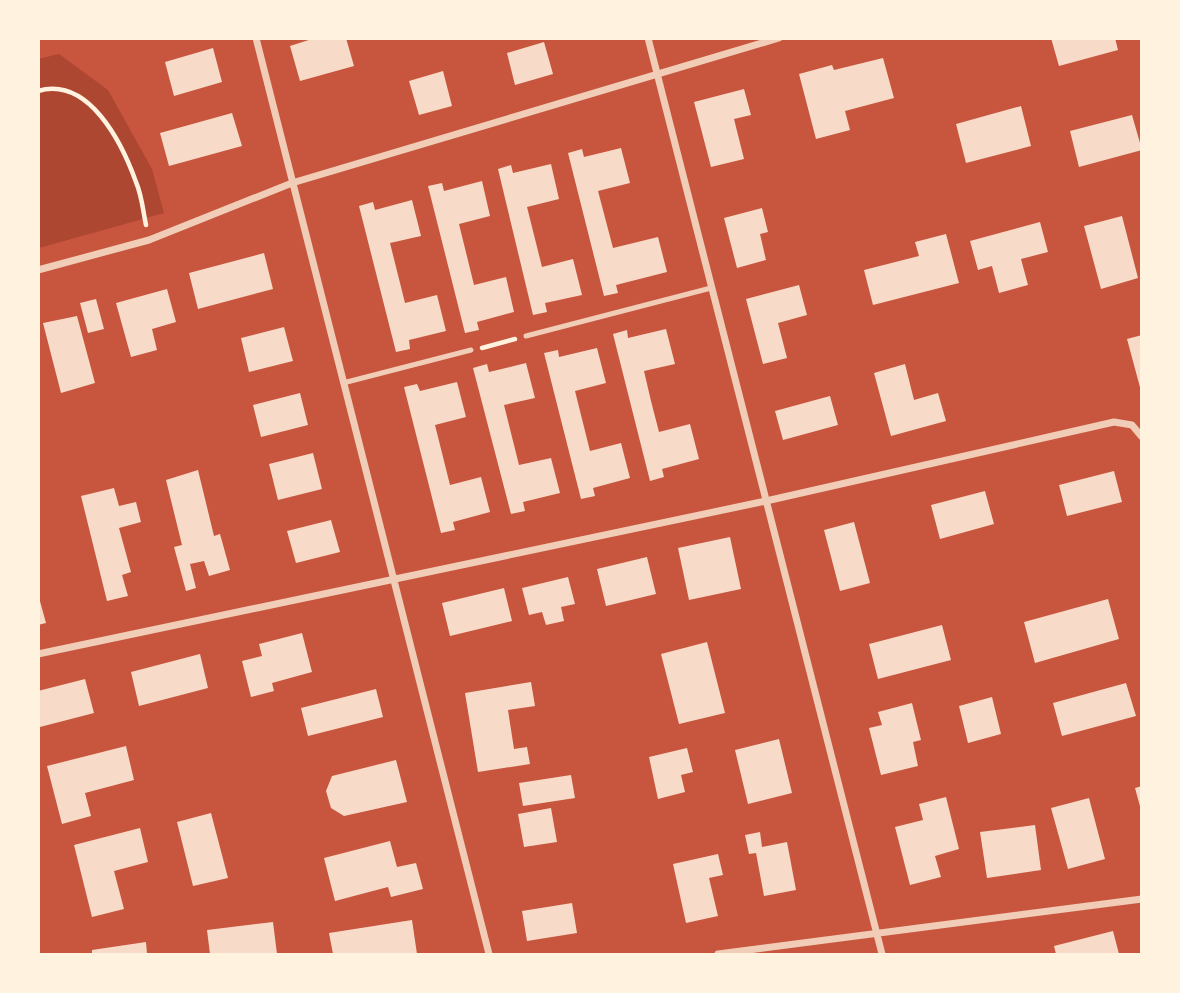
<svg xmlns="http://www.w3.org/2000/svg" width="1180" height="993" font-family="'Space Grotesk',sans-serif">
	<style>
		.green { fill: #ae4732 }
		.building { fill: #f7dbc8 }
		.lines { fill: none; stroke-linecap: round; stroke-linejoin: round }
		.path { stroke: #fff3e0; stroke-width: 4.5 }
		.service { stroke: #f1ccb7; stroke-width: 5 }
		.minor { stroke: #f1ccb7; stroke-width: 7 }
	</style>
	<rect width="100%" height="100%" fill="#c8553d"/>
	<path class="green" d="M59,54L108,90L152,169L164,213L39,248L38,59Z"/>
	<path class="building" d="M315,38H346L354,66L300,81L290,46Z
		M1051,38H1115L1118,50L1059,66Z
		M544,42L553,74L515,85L507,53Z
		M213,48L222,82L174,96L165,62Z
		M883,58L894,98L845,111L850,130L816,139L799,74L832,65L834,70Z
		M443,71L452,106L419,115L409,81Z
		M744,89L751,115L734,119L744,159L711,167L694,102Z
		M1021,106L1031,146L966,163L956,124Z
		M232,113L242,146L169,166L160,133Z
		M1132,115L1142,150L1079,167L1070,131Z
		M621,148L630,183L598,191L613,248L658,237L667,272L616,285L618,293L604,296L568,153L582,149L584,157Z
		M551,164L559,199L527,207L542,267L573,259L582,295L545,303L547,312L533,315L498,169L511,165L513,173Z
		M482,181L490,216L459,224L474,285L506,277L514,312L477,322L479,330L465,333L428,186L442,183L444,191Z
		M412,200L421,236L390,243L405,303L437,295L446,331L409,340L410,349L396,352L359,206L373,202L375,210Z
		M762,208L768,232L760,234L766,260L737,268L724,218Z
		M1122,216L1138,278L1101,289L1084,226Z
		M1040,222L1048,252L1021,259L1028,285L999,293L992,266L978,270L970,241Z
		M946,234L959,283L873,305L864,270L919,256L915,242Z
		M264,253L273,289L198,309L189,273Z
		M799,285L807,315L778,323L787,358L763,364L746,299Z
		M167,289L176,322L152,329L157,350L131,357L116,303Z
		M96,299L104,329L88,333L80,303Z
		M77,316L95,383L61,393L43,323Z
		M284,327L293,361L249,372L241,338Z
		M666,329L675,364L644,371L651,401L659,432L690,424L699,459L662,469L664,477L650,481L613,334L627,330L628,338Z
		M1142,335V391H1141L1127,339Z
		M597,348L606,383L575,391L590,451L621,443L630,478L593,488L595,496L581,499L544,353L558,350L559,357Z
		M526,363L535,398L504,405L519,465L551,458L560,493L523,502L525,511L511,514L473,368L487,364L489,372Z
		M905,364L914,400L938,393L946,421L891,436L874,373Z
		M457,382L466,417L435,425L450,485L481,477L490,512L453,522L455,530L441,533L404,387L417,384L420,391Z
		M300,393L308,425L261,437L253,405Z
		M830,396L838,425L783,440L775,411Z
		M313,453L322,489L278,500L269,464Z
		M198,470L214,536L220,534L230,570L209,576L204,561L190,564L196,588L186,591L174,547L182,545L166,480Z
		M1114,471L1122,502L1067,516L1059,485Z
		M114,488L119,506L136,502L141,522L119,528L131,572L122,575L128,596L107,601L81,496Z
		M985,491L994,524L940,539L931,505Z
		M331,520L340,552L296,563L287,531Z
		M854,522L870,583L840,591L824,530Z
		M730,537L741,589L689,600L678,548Z
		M647,557L656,594L606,606L597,569Z
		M568,577L575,604L561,607L564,621L546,625L542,612L529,615L522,588Z
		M504,588L512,621L450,636L442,603Z
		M38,594L46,623L38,625Z
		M1108,599L1119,639L1035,663L1024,622Z
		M942,625L951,660L878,679L869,644Z
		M302,633L312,672L272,683L274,691L251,697L242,661L262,656L259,644Z
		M707,642L725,713L679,724L661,654Z
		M200,654L208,688L139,706L131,672Z
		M85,679L94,713L40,727L38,691Z
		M531,682L535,706L508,710L514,749L527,747L530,764L478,772L465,693Z
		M1126,683L1136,716L1062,736L1053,703Z
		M376,689L383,717L308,736L301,708Z
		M992,697L1001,734L968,743L959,706Z
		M912,703L921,740L913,742L918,766L881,775L869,728L882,725L878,712Z
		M779,739L792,793L748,804L735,750Z
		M126,746L134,780L85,793L91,816L62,824L47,766Z
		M687,748L693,772L681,775L685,792L658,799L649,757Z
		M396,760L407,802L344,816L331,808L326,791L332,776Z
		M571,775L575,798L523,806L519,783Z
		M1142,786V810H1141L1135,788Z
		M946,797L959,849L935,856L941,877L910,885L895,827L923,820L919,804Z
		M1089,798L1105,859L1068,869L1051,808Z
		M551,808L557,842L524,847L518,814Z
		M211,813L228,878L193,886L177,822Z
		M1035,825L1041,870L987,878L980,832Z
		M140,828L148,862L114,871L124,909L92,917L74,845Z
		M760,832L762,847L787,842L796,890L764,896L756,853L749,854L745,835Z
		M390,841L397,867L416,863L423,889L391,897L388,887L335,901L324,858Z
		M718,854L723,875L709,878L718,916L686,923L673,864Z
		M572,903L577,933L527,941L522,911Z
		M412,920L417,954H333L329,933Z
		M273,922L277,954H210L207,930Z
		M1113,931L1119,954H1056L1054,946Z
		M146,942L147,954H92V950Z"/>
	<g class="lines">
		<path class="path" d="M38,91C89,76 122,143 136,182C142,196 143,211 146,225
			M482,348L515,339"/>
		<path class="service" d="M526,336L711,288
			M343,383L471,350"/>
		<path class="minor" d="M256,38L489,954
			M648,38L882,954
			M38,270L149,240L292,183L779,38
			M38,654L766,501L1114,422L1132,425L1142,437
			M718,954L1142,899"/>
	</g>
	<rect width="1180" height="993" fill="none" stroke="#fff3e0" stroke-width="80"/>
</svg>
